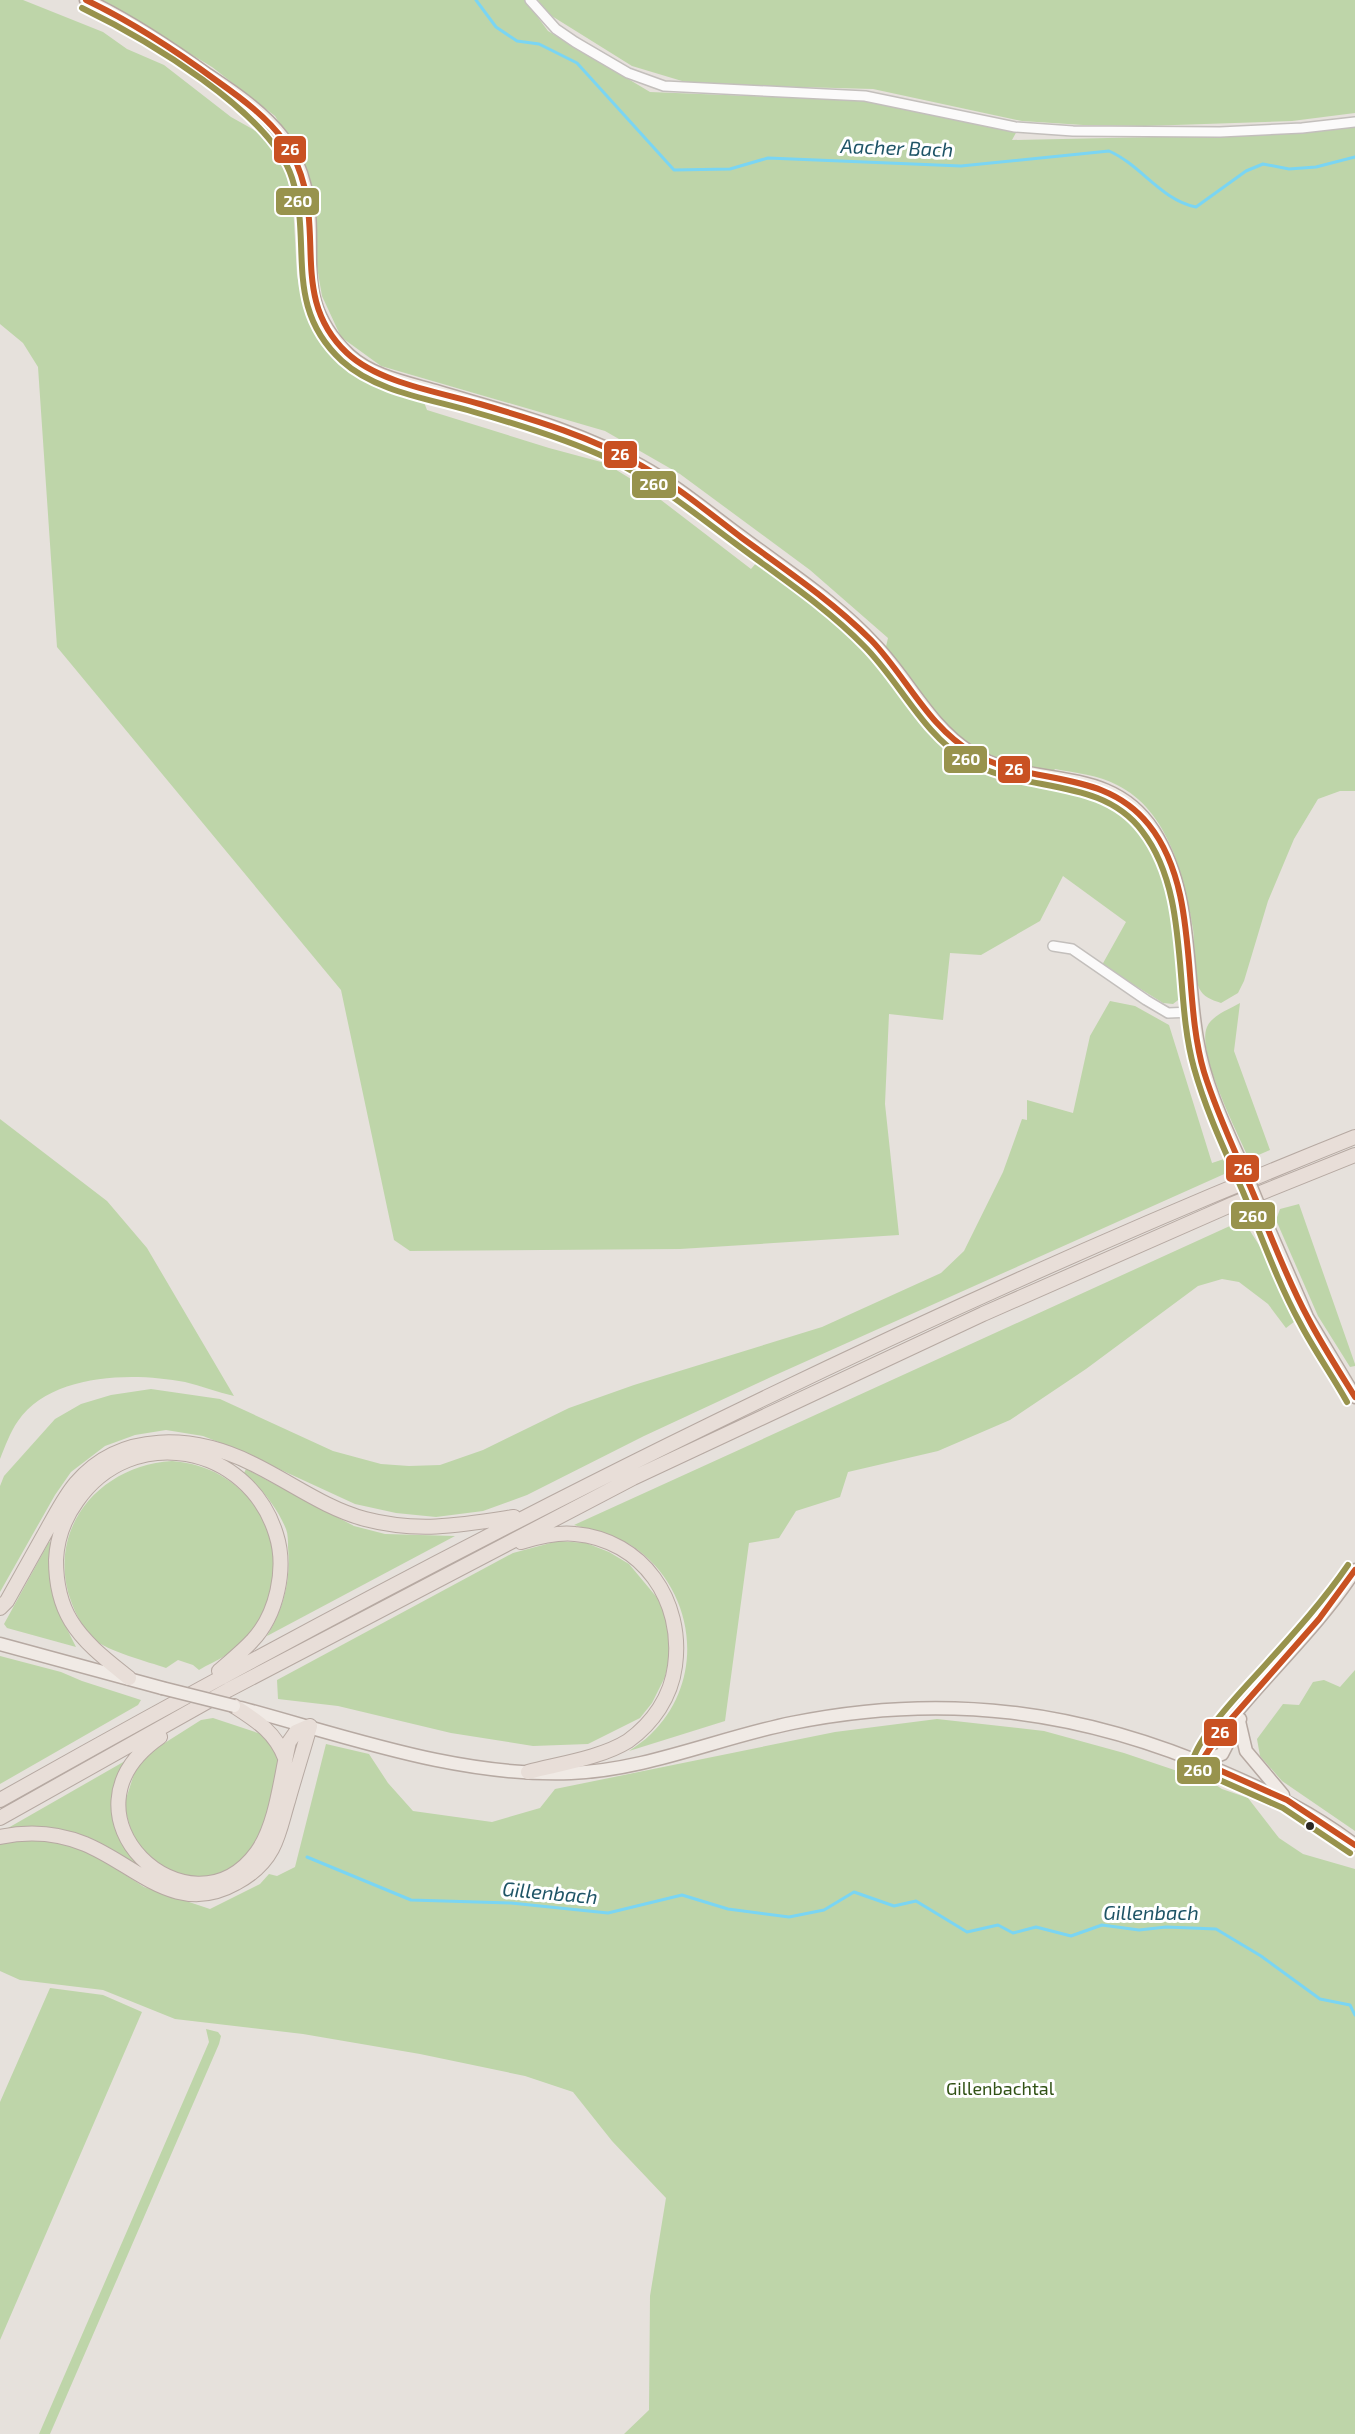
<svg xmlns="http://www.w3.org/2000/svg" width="1355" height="2434" font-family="'Exo 2',sans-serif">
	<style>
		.green { fill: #bed5a9 }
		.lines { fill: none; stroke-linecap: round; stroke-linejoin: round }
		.stream { stroke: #7ad5f3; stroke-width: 3 }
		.minor-casing { stroke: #c3bfbc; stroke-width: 12 }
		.major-casing { stroke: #b6a9a2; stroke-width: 15 }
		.highway-casing { stroke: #b6a9a2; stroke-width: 16 }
		.minor { stroke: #fbfafa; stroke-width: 9 }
		.major { stroke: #f0eae5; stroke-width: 12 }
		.highway { stroke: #e8ded8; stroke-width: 14 }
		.major-bridge-casing { stroke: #b6a9a2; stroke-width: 15; stroke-linecap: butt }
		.major-bridge { stroke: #f0eae5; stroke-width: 12 }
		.bus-1-casing { stroke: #fff; stroke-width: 10 }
		.bus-2-casing { stroke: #fff; stroke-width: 10 }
		.bus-1 { stroke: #c95122; stroke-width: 6 }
		.bus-2 { stroke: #98934d; stroke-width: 6 }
		.bus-dot { fill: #2b2724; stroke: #fff; stroke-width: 2 }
		.labels { text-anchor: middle; stroke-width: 6; stroke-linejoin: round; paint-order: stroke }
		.park-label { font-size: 18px; fill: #315215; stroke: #fff }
		.water-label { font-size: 20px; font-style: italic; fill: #1e5466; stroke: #fff }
		.line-badge { stroke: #fff; stroke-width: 2 }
		.badge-label { font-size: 16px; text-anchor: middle; font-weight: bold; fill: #fff }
	</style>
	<rect width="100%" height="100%" fill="#e6e1dc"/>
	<path class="green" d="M0,0H23L103,32L127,49L164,65L231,117L263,135L283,160L293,204L297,275L302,302L320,336L338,358L377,382L393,391L422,397L427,410L549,448L605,463L644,487L751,569L764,554L884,655L888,638L810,570L680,474L605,431L381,366L341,337L322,296L297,151L275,116L212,67L101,0H525L548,31L650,92L872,101L1018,129L1012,140L1247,135L1355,125V791H1340L1318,799L1294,839L1268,901L1244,981L1238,993L1221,1003C1212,1000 1203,997 1199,988C1194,976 1195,943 1193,929C1185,877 1168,810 1117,785C1098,775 1076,773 1055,769L1045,782C1063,786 1083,788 1099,794C1149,812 1171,880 1177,928C1181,951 1181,974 1182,997L1173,1004L1163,1003L1102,965L1126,922L1063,876L1040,921L981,955L950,953L943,1020L889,1014L885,1104L899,1235L680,1249L410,1251L394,1240L341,990L57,647L38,367L23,343L0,324Z
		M538,0H1355V113L1292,121L1145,126L1083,125L1022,121L873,89L692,84L632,66L547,13Z
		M1110,1001L1135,1006L1169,1025L1212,1163L1227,1158L1231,1171L771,1377L644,1436L527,1495L483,1511L436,1517L396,1513L355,1504L231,1447L203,1436L166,1430L135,1435L105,1446L71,1472L55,1495L0,1592V1486L4,1476L55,1419L81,1404L111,1395L151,1389L220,1399L333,1451L381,1464L409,1466L440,1465L483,1450L569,1408L634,1385L822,1327L941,1273L964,1251L1003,1172L1022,1119L1027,1120V1100L1073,1113L1090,1036Z
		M1240,1003L1234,1051L1270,1150L1249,1159C1238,1134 1196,1052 1207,1027C1212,1015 1230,1009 1240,1003Z
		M0,1119L107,1201L147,1248L234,1396C217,1392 201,1386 185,1382C133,1372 51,1373 18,1421C10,1432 5,1447 0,1459Z
		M1299,1204L1355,1364V1366L1350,1367L1318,1316L1276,1220L1280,1209Z
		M1243,1220L1268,1259L1299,1318L1286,1328L1268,1304L1239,1282L1222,1279L1198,1286L1086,1369L1010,1420L938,1451L848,1472L840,1497L796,1511L779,1538L749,1543L725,1721L629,1751C636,1746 644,1741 651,1734C705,1682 697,1595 638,1550C620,1536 595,1531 574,1525Z
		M172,1461C261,1467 309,1568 249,1637C235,1653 216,1660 199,1670L193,1665L178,1660L166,1668C149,1662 106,1651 94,1639C81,1626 73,1609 68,1592C50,1522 104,1465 172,1461Z
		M246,1469L354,1526L385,1534L455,1536L267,1636C284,1608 291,1580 288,1547C288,1541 288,1534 286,1529C277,1507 262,1489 244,1473Z
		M558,1541L586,1543L609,1552L629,1564L659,1600L669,1627L670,1654L665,1677L652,1703L640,1718L588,1744L533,1746L451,1733L338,1706L278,1699L277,1680L513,1553Z
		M49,1542L52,1543L50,1582L57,1609L76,1647L7,1628L4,1624Z
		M0,1656L61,1672L82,1681L141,1700L138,1705L0,1784Z
		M1355,1670V1831L1282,1781L1260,1756L1257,1739L1283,1704L1299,1705L1313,1682L1324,1680L1340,1687Z
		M213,1718L261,1734L275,1746L279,1763L262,1833L251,1852L236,1865L221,1874L202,1878L164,1871L135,1845L124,1805L136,1768L152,1751L201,1720Z
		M937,1719L1044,1731L1124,1753L1213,1783L1222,1789L1248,1798L1279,1838L1303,1854L1355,1869V2434H624L649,2410L650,2296L666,2198L612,2141L573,2092L525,2076L420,2054L303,2034L175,2019L103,1990L20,1980L0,1971V1841L30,1839L61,1842L96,1856L144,1887L210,1909L260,1884L269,1874L277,1876L295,1867L326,1744L369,1754L388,1783L413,1811L492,1822L540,1808L555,1789L835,1732Z
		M125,1761L127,1762L123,1842L142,1867L138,1870L103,1848L8,1828Z
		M50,1988L103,1995L142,2012L0,2340V2102Z
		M206,2029L218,2032L221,2036L219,2044L50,2434H39L209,2042Z"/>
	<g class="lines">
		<path class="stream" d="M476,0L496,27L517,41L539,44L577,63L674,170L730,169L768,158L961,166L1109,151C1141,165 1161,200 1196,207L1246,171L1263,164L1289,169L1316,167L1355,157
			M307,1857L411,1900L511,1903L608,1913L682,1895L728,1909L789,1917L824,1910L854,1892L894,1906L916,1901L967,1932L998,1925L1013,1933L1036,1927L1071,1936L1102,1925L1139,1930L1166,1927L1216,1929L1261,1956L1320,1999L1350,2005L1355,2015"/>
		<defs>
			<path id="minor" d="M530,0L556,29L575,42L628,73L664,86L865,96L1015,127L1073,131L1220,132L1302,128L1355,122
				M1053,946L1072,949L1146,1000L1168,1013L1193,1012"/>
			<path id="major" d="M86,0C129,20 169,47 208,75C235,93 263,112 283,138C293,152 301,170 305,187C320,252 290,299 349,355C373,377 409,383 439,392C506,412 579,430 641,466C677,486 710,514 743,538C788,572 837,603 875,645C908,679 929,726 970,752C1031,791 1108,761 1153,830C1193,891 1185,971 1197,1039C1204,1083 1224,1125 1242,1165
				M1260,1209L1307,1317L1355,1397
				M0,1644L162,1688
				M241,1708C349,1737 458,1777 571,1773C647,1770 718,1738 792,1723C945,1692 1081,1710 1223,1772C1272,1793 1312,1813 1355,1845
				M1239,1721L1246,1751L1283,1795
				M1201,1762C1214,1737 1232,1717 1251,1695C1286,1655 1326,1615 1355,1570
				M1201,1762L1222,1754L1240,1719"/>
			<path id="highway" d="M521,1542C538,1537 557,1532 575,1534C643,1540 684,1601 675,1666C671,1697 653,1723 628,1741C601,1758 558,1764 528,1772
				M0,1608L7,1601C21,1576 35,1551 49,1526C57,1512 65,1496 76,1483C121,1430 194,1435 251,1463C289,1481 324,1508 365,1519C418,1533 462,1525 514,1517
				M129,1678C108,1661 85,1644 71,1621C60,1603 56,1581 56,1560C57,1539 64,1519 77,1501C132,1422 248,1444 276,1534C287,1568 277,1615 252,1641C242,1652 230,1661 219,1671
				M234,1706C257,1721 275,1732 285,1758
				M160,1737C48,1814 190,1944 257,1852C277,1824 281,1776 289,1742L296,1732L310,1726
				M0,1800C439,1553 887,1324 1355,1137
				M0,1818L228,1690L633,1478L983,1314L1233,1204L1355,1155
				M0,1837C28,1831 58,1833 85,1844C136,1865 176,1917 236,1883C251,1875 264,1864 272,1849C280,1834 283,1817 288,1801C295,1776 303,1751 310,1726"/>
		</defs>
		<use href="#minor" class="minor-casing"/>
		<use href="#major" class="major-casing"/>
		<use href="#highway" class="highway-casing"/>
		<use href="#minor" class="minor"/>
		<use href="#major" class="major"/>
		<use href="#highway" class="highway"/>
		<defs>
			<path id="major-bridge" d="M1242,1165L1260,1209
				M162,1688L234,1706"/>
		</defs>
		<use href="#major-bridge" class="major-bridge-casing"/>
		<use href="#major-bridge" class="major-bridge"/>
		<defs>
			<path id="bus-1" d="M86,0C132,22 175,50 217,81C241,98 267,117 285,142C295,156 301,173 305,189C318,248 296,305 347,353C379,383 439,392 480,404C535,420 592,437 642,466C678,487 709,513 742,538C786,570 832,601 871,640C906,676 928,727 973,753C1031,787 1103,767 1149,825C1201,890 1181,995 1204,1072C1216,1111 1234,1149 1250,1186C1269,1230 1285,1276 1308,1318C1322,1345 1339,1371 1355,1397
				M1355,1570L1319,1619L1224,1727L1201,1762L1287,1800L1355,1845"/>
			<path id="bus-2" d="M82,8C144,38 271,112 292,178C313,243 282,306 342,361C376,392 431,399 474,412C520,425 566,439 609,459C656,481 695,514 736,544C780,577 826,607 864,646C900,682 922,733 966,760C1021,794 1100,775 1142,831C1191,894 1173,994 1194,1068C1206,1111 1225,1151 1243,1192C1261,1235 1277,1281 1300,1323C1314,1350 1332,1375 1347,1402
				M1348,1565C1324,1600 1296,1631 1268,1662C1246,1687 1201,1731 1192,1762L1197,1770L1283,1808L1350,1853"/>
		</defs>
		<use href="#bus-1" class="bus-1-casing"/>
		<use href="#bus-2" class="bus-2-casing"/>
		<use href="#bus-1" class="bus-1"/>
		<use href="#bus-2" class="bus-2"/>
	</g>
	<circle class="bus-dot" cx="1310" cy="1826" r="5"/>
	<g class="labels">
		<g class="park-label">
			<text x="1000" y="2095">Gillenbachtal</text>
		</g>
		<g class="water-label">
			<text transform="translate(897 148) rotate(2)" y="7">Aacher Bach</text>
			<text transform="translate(550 1893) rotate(5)" y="7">Gillenbach</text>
			<text x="1151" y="1920">Gillenbach</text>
		</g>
	</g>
	<g class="line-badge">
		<rect x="273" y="135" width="34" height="29" rx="6" fill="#c95122"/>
		<rect x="275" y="187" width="45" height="29" rx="6" fill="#98934d"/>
		<rect x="603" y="440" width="35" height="29" rx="6" fill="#c95122"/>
		<rect x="631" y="470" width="46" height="29" rx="6" fill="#98934d"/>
		<rect x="943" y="745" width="45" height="29" rx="6" fill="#98934d"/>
		<rect x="997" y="755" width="34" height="29" rx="6" fill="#c95122"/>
		<rect x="1225" y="1154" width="35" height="29" rx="6" fill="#c95122"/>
		<rect x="1230" y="1201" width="46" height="29" rx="6" fill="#98934d"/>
		<rect x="1203" y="1718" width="35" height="29" rx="6" fill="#c95122"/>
		<rect x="1176" y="1756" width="45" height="29" rx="6" fill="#98934d"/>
	</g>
	<g class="badge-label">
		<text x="290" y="155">26</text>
		<text x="298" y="207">260</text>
		<text x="620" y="460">26</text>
		<text x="654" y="490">260</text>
		<text x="966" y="765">260</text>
		<text x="1014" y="775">26</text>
		<text x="1243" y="1175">26</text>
		<text x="1253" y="1222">260</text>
		<text x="1220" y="1738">26</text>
		<text x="1198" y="1776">260</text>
	</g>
</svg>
